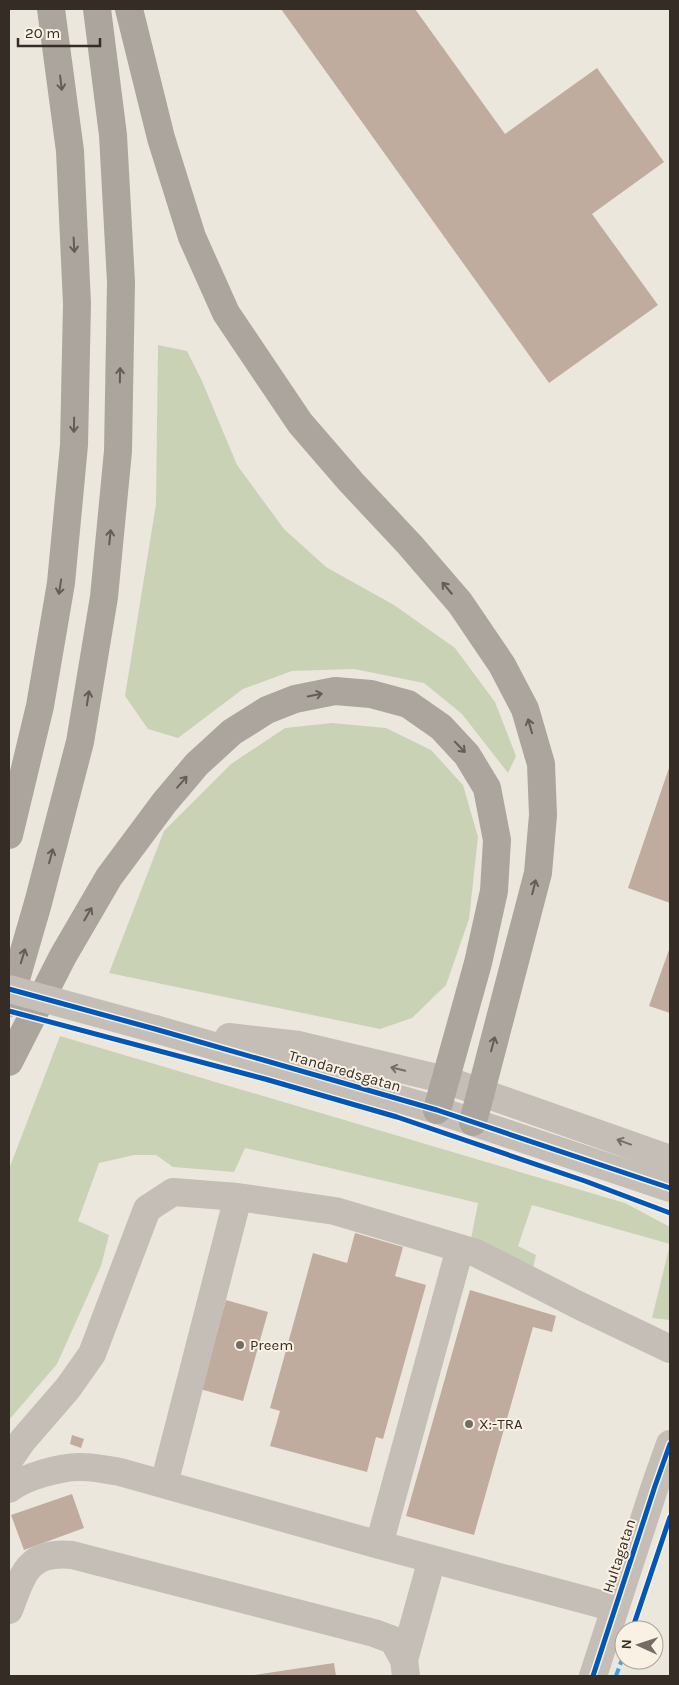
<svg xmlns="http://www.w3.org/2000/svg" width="679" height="1685" font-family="Karla,sans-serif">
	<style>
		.green { fill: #cad2b6 }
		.building { fill: #c0ac9e }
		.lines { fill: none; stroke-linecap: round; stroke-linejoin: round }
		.minor { stroke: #c4beb7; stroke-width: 28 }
		.highway { stroke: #aba59d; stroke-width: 28 }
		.minor-bridge { stroke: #c4beb7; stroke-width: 28 }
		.quiet { stroke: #3ea3eb; stroke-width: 4; stroke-dasharray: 8 4; stroke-linecap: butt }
		.cycleway-casing { stroke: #f9f1e3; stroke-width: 8 }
		.cycleway { stroke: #0057b8; stroke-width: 5 }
		.oneway { stroke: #645c55 }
		.oneway2 { stroke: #756e67 }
		.poi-dot { fill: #746d65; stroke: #f9f1e3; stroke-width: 2 }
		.labels { text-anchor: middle; stroke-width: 4; stroke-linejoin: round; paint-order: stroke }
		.street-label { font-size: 15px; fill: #342c25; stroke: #f9f1e3 }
		.poi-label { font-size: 15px; fill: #342c25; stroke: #f9f1e3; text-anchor: start }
	</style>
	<rect width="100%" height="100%" fill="#ece7dd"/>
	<path class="green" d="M158,345L187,351L202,381L237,465L284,529L326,567L394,605L455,648L495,702L516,756L508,773L462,714L424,683L354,669L292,671L243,689L178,738L148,729L125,696L156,504Z
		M332,723L386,728L431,750L463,785L478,837L469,919L446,985L412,1018L380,1029L109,973L164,831L231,764L285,728Z
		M60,1036L625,1203L670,1227V1320L652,1318L670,1244L532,1205L518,1246L536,1255L533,1269L471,1239L478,1203L245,1148L234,1172L173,1167L156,1155H134L99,1163L78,1221L109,1235L101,1266L57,1364L9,1420V1169Z"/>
	<path class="building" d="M281,9H415L505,134L597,68L664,162L592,214L658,305L549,383Z
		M670,765V903L628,888Z
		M670,947V1013L649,1006Z
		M355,1233L403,1247L395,1276L426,1285L383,1439L376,1437L367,1472L270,1446L280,1411L270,1408L313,1253L347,1263Z
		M470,1290L556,1316L552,1332L533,1327L474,1535L406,1516Z
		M226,1300L268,1312L243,1401L200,1389Z
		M72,1435L84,1439L81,1448L70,1444Z
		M72,1494L84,1528L24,1550L11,1515Z
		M334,1663L336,1676H254V1675Z"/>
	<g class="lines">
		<path class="minor" d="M155,1029L437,1110L670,1188
			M229,1037L299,1045L446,1080L670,1159
			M9,1460L23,1440L68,1388L92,1354L147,1209L173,1192L238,1197L335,1211L476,1253L580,1306L670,1349
			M164,1484L238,1197
			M9,1489C24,1477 62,1466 82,1467C95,1467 108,1470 120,1472L376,1544L615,1608
			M379,1545L460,1248
			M9,1610C23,1574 27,1551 72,1555L374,1633L393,1640L404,1660L406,1676
			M404,1660L432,1559
			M593,1676L655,1486L670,1444"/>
		<path class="highway" d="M129,9L161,138L192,237L226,313L300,423L351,482L410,545L460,603L502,665L525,709L541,764L543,815L538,873L473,1122
			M9,835L40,706L61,583L74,445L77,304L70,151L51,9
			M9,1003L38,903L80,742L104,597L118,451L121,282L113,135L97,9
			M9,1062L63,956L109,877L164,803L197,764L232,732L267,710L295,699L335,691L371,694L408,704L441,727L467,755L487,788L497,840L494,891L478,963L437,1110"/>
		<path class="minor-bridge" d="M9,989L155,1029"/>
		<path class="quiet" d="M616,1676L624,1654"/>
		<defs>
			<path id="cycleway" d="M9,989L155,1029L437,1110L670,1188
				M9,1011L265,1079L397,1117L585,1181L670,1213
				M632,1630L670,1517
				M593,1676L655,1486L670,1444"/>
		</defs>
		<use href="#cycleway" class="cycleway-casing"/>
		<use href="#cycleway" class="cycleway"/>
	</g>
	<defs><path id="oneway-shaft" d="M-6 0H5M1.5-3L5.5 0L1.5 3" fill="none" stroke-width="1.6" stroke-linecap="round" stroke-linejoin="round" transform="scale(1.25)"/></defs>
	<g class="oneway">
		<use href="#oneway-shaft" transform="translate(61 83) rotate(83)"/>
		<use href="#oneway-shaft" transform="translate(74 245) rotate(87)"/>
		<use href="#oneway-shaft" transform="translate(120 375) rotate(-89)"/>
		<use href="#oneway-shaft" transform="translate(74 425) rotate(91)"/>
		<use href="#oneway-shaft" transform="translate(110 537) rotate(-84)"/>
		<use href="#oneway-shaft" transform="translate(60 587) rotate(99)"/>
		<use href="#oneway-shaft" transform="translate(447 588) rotate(-130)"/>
		<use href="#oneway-shaft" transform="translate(315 695) rotate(-11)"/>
		<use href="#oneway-shaft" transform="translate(88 698) rotate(-81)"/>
		<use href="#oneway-shaft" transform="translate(530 726) rotate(-106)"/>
		<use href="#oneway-shaft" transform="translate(460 747) rotate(46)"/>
		<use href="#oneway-shaft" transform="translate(182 782) rotate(-49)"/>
		<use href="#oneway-shaft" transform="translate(51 856) rotate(-75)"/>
		<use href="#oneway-shaft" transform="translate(534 887) rotate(-76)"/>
		<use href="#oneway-shaft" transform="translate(88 914) rotate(-60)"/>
		<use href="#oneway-shaft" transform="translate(23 956) rotate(-73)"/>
		<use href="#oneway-shaft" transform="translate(493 1044) rotate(-75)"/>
	</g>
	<g class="oneway2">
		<use href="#oneway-shaft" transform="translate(398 1069) rotate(-166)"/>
		<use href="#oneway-shaft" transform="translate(624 1142) rotate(-160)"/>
	</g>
	<g class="poi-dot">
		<circle cx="240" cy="1345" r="5"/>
		<circle cx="469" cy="1424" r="5"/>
	</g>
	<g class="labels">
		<g class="street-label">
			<text transform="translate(345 1071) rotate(16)" y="5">Trandaredsgatan</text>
			<text transform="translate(619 1556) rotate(-72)" y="5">Hultagatan</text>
		</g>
		<g class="poi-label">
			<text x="250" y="1350">Preem</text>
			<text x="479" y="1429">X:-TRA</text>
		</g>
	</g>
	<rect width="679" height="1685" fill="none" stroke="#342c25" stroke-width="20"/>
	<g transform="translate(639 1645) rotate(273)"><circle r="24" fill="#f9f1e3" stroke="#aaa297"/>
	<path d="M0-4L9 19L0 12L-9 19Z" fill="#746d65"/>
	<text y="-8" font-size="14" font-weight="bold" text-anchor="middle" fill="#342c25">N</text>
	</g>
	<path d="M18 38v8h82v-8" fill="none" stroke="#342c25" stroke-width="2.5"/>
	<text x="25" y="38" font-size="15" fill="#342c25" stroke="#f9f1e3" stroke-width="4" paint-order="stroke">20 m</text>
</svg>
